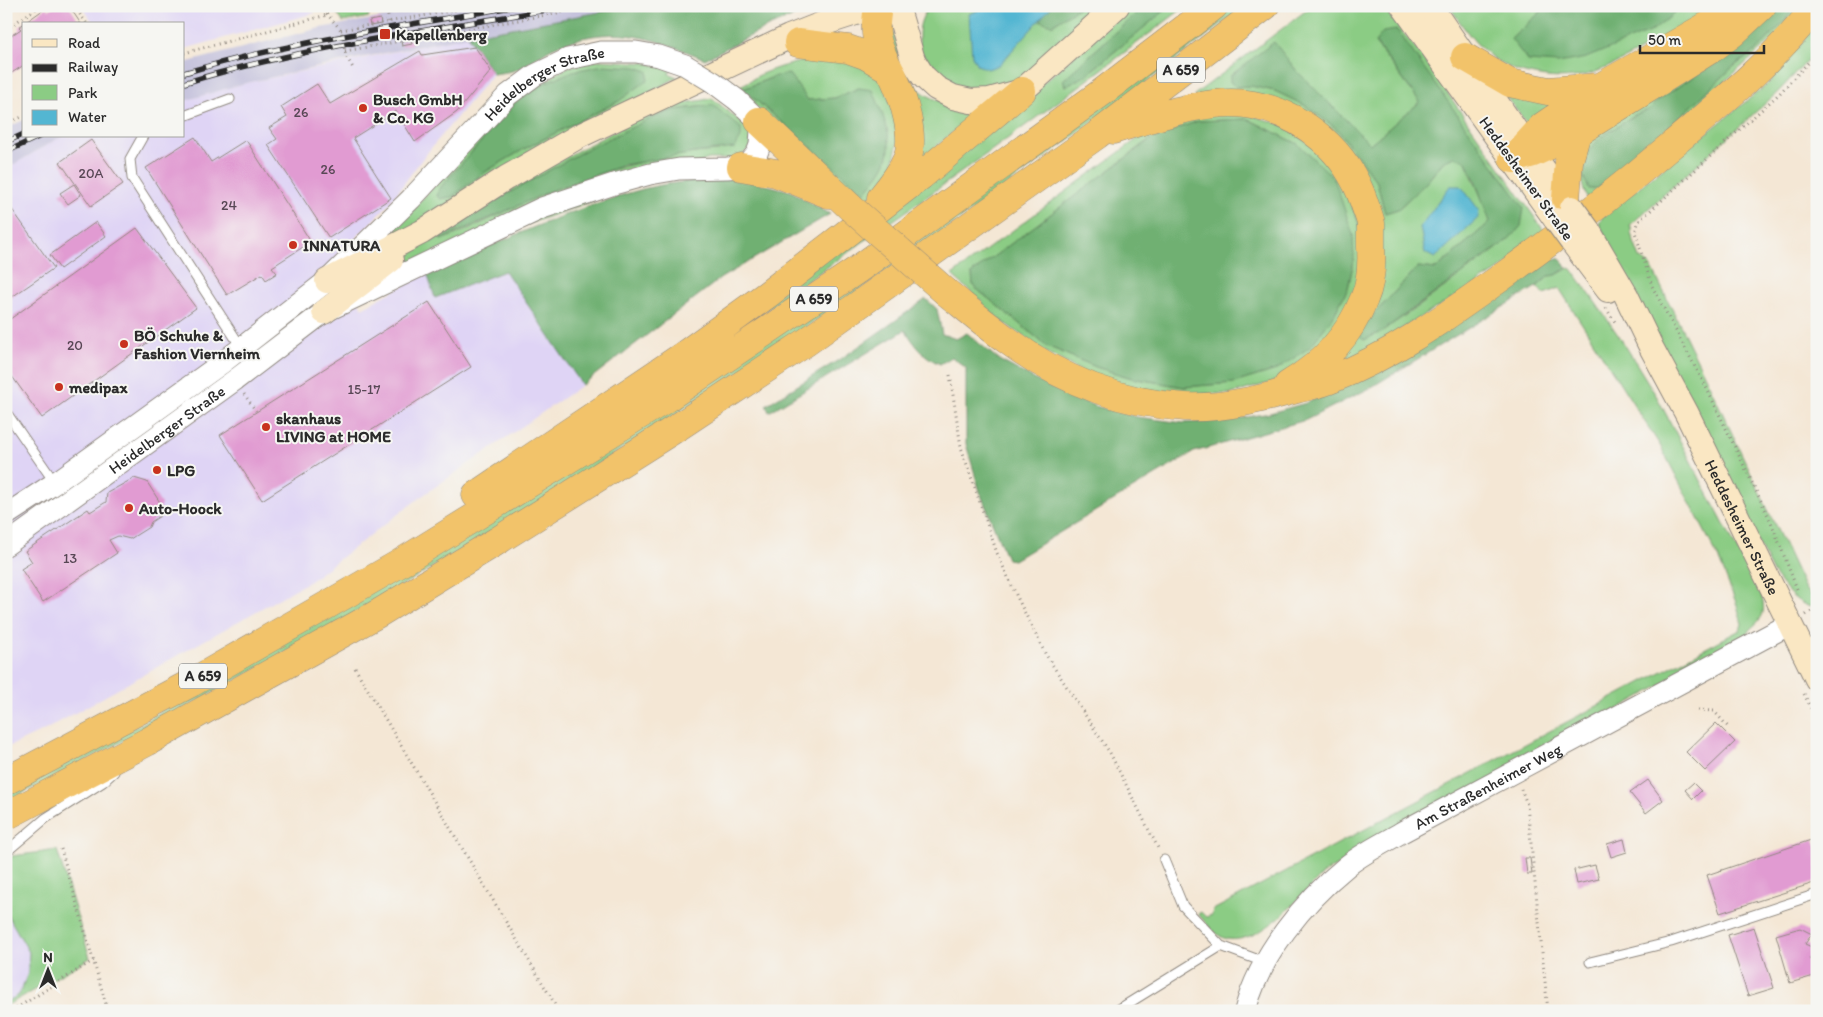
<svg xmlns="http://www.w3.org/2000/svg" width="1823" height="1017" font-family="Itim,sans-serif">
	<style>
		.built { fill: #dfd4f5 }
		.industrial { fill: #c3c0db }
		.green { fill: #8bcc84; stroke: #5b7c58; fill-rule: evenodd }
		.forest { fill: #70b072; stroke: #4e6e4e }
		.water { fill: #53b6d2; stroke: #3f707e }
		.building { fill: #e19bd2 }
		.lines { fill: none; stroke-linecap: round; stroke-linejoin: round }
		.service-casing { stroke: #908980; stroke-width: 11 }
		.tertiary-casing { stroke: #908980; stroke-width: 23 }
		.secondary-casing { stroke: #908980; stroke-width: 26 }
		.motorway-casing { stroke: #908980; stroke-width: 29 }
		.path { stroke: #908980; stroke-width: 3; stroke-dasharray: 1 4; stroke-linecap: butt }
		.service { stroke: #fff; stroke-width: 9 }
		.tertiary { stroke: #fff; stroke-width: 21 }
		.secondary { stroke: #fae7c3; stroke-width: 24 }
		.motorway { stroke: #f2c36a; stroke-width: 28 }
		.rail-casing { stroke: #2b2b2b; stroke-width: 5.5 }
		.rail { stroke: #f6f6f2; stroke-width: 4; stroke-dasharray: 11; stroke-linecap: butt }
		.tertiary-bridge-casing { stroke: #908980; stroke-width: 23; stroke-linecap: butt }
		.secondary-bridge-casing { stroke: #908980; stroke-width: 26; stroke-linecap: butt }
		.motorway-bridge-casing { stroke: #908980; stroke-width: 29; stroke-linecap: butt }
		.tertiary-bridge { stroke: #fff; stroke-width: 21 }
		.secondary-bridge { stroke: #fae7c3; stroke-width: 24 }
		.motorway-bridge { stroke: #f2c36a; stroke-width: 28 }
		.poi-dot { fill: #c8321e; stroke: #f6f6f2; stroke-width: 2 }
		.labels { text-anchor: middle; stroke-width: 4; stroke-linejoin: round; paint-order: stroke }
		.number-label { font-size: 14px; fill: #584755 }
		.shield { fill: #f6f6f2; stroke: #686867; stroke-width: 1 }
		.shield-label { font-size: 15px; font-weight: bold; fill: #2b2b2b }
		.poi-label { font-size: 16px; font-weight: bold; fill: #2b2b2b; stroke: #f6f6f2; text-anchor: start }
		.street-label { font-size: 16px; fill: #2b2b2b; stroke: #f6f6f2 }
	</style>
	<rect width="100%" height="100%" fill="#f6f6f2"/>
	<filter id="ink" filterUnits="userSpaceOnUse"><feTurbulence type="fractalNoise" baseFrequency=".02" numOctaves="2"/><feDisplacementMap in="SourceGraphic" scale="10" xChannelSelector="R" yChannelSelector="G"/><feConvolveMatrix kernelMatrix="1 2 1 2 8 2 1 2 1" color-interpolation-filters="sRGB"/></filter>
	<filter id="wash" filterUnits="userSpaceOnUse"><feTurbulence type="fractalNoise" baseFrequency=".0096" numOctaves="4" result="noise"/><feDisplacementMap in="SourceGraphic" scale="20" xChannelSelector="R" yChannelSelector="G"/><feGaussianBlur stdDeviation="1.12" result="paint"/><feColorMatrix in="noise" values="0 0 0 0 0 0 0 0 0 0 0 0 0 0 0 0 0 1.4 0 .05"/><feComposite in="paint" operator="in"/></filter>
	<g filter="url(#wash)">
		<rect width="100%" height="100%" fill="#f4e7d5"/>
		<path class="built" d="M82,6H310L315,13L184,49V24H94Z
			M468,36L493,74L422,159L389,204L335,259L362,308L427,273L436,298L505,271L582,385L422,496L310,581L45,730L6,748V169L57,139L65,136H184V101L242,84Z
			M6,912L29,952L28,973L19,995L6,1002Z"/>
		<path class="industrial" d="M448,6H634L468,36L341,62L242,84L184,101V63L320,28Z
			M24,120V136H65L57,139L6,169V128Z"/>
		<path class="green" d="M332,6H367L369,17L343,22Z
			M930,6H1041L1052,25L1081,6H1104C1079,28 1024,84 994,89C977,92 957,90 942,80C919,64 910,28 930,6Z
			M1130,6H1144L1063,80L1065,86L1085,76L1170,6H1186C1034,122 879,232 722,340L1050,77Z
			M1232,6H1245C988,206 720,393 441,562C299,648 153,726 6,802V795L143,723L1147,72Z
			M1312,6H1382L1420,54L1547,235L1496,272L1325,375L1379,274L1320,127L1194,95ZM1274,43L1296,70L1370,144L1420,102L1375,43L1521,226C1502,248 1476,263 1453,281C1424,301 1396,325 1364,340L1362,327L1418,267L1436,269L1490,222L1489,215L1465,160L1454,157L1443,162L1426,183L1398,209L1385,213L1377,182L1337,129L1306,106L1275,91L1251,86L1236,87Z
			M1449,6H1547L1511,39L1654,30L1683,6H1722C1699,19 1675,31 1652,44C1609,67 1584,85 1534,75C1517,72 1500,65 1487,53C1471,40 1460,22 1449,6Z
			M1774,6H1778L1760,26L1691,78L1657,101L1648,110L1634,115L1600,138L1598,188L1676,121L1733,67L1757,50L1784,22L1796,6H1806L1801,14L1589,202C1577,178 1577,156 1595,135Z
			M1817,24V49L1810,58L1778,92L1629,226H1631V234L1640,258L1651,266L1707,380L1805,589L1810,595H1813L1817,593V603L1810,607C1793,601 1783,586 1773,573L1599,223L1603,216L1769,83Z
			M889,26C897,37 899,54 904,67C916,101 948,103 978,110L921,160L884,27Z
			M838,56L881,75L900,132L892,169L867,200L847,181L844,184L748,99L751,96L864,193L859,88L835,98L808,100L776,76L743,89L740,86C747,83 754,78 761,74C785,64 812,58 838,56Z
			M599,60L647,63L672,70L668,73L677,77L371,253L515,100L568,67ZM619,101L524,149L485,172L452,197L437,196L440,188L516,102Z
			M1497,86L1566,97L1530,127Z
			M712,98L741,122L744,119L754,127L751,147L737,159H709L373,280C448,226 520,180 602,138C621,128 651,110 671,105C685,102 699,102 712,98ZM713,105L719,151C662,154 606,169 553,190C515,205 479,227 441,240L471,214L589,148L674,110Z
			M1237,111L1290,127L1343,174L1366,248L1349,316L1280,380L1231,394L1153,393L1090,376L1042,350L981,306L982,302L952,275L1140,137L1171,120ZM1248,119L1298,144L1354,260L1348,288L1333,317L1276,370L1234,383L1184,387L1132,378L1096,367L1047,346L973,286L972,273L1151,139L1198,121Z
			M1569,268L1572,269L1623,342L1657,397L1762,597C1766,614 1762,619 1750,629C1748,631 1746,636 1744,639L1324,873C1301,895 1263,945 1227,939C1215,936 1206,923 1198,914L1201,912L1206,917L1212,915L1213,910L1740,630L1742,624L1737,605L1718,557L1661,447L1559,288L1544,294L1537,287L1549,276L1556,275Z
			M57,850L90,958L6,1006V1002L19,995L28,973L29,952L6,912V866L12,856Z"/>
		<path class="forest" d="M634,6H818L768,27L705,59C649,36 611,23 552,48C540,54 529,65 516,70C509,72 500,73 493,74L468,36Z
			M1041,6H1081L1052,25L1041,21Z
			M1144,6H1170L1085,76L1065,86L1063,80Z
			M1547,6H1683L1654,30L1586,58L1558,63L1528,61L1511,39Z
			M1778,6H1796L1784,22L1757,50L1733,67L1676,121L1598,188L1589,189L1583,176L1587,152L1600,138L1634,115L1648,110L1657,101L1691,78L1760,26Z
			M1397,30L1524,208L1521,226L1508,240L1381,332L1364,340L1360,337L1362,327L1418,267L1436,269L1490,222L1475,180L1465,160L1454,157L1443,162L1426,183L1398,209L1385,213L1377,182L1337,129L1306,106L1275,91L1251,86L1236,87L1230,82V76L1274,42L1296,70L1370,144L1420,102L1375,42L1383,32Z
			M604,65L636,67L648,71V80L619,101L524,149L485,172L452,197L441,199L437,196L440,188L516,102L544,83L573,71Z
			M789,74L808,100L835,98L859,88L873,90C882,114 898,144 883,168C878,177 870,185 864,193L743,89L776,76Z
			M713,105L741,128V137L735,148L694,153L624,165L553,190L441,240L440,236L471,214L589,148L647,120L674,110Z
			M1248,119L1298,144L1334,178L1353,235L1354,260L1348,288L1333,317L1310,347L1276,370L1234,383L1184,387L1132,378L1096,367L1047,346L973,286L972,273L1151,139L1198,121Z
			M738,178L791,191L830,214L721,278L582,385L505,271L435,298L427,273C498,243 569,209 643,189C674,181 706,180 738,178Z
			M1553,258L1560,259L1568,267L1556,275L1549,276L1536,287L1370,388L1306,420L1194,452L1014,560L1007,559L981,495L966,444V368L952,357L940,364C922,356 916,346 905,330L769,412L766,405L845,356L926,299L937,309L942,334L956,339L967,333L999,360L1049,387L1095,406L1137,417L1184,423L1231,420L1270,413L1306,403L1374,372L1442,334Z"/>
		<path class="water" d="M989,6H1052L999,65L988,69L977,65L972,56L969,14Z
			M1450,186H1461L1479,210L1478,218L1435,258L1425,253L1420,227Z"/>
		<g id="blocks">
			<path class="building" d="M54,6H69L81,24H24V65L10,74L9,72L6,74V39L21,29L19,27L47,7L49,10Z
				M380,19L381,24L370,26L369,21Z
				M411,39L412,44L402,46L401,41Z
				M475,47L491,71L457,112L415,142L396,111L353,138L391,198L329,238L268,145L277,139L269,128L287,117L281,107L317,84L330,104L420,51L422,55Z
				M195,137L211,162L246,140L311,242L272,267L277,273L266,280L262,274L227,295L146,168Z
				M91,140L123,184L91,206L60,162Z
				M74,184L81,195L68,204L60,193Z
				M6,201L54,268L6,301Z
				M96,222L106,236L60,269L50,255Z
				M137,228L196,308L42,418L6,368V322Z
				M429,302L471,367L262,500L220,435Z
				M134,478L147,482L161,504L160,516L151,522L149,527L130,539L118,536L109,540L117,553L43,602L21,569L32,562L25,551L88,509L90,512L106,502L107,493Z
				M1716,723L1735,742L1705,771L1686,752Z
				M1648,780L1663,800L1646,813L1630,793Z
				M1693,783L1701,791L1693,799L1685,790Z
				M1624,839L1627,852L1611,857L1607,844Z
				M1814,839L1817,848V882L1720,913L1707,875Z
				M1525,858H1530L1532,874H1527Z
				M1595,865L1599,879L1577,884L1574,870Z
				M1754,927L1774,988L1748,996L1728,935Z
				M1800,928L1812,934L1805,944L1816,949L1809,959L1817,963V972L1814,976L1790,983L1776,935Z"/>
		</g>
	</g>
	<g filter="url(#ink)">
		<use href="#blocks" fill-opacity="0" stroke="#908980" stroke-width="1"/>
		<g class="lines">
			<defs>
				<path id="service" d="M184,116L230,99
					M143,136L130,159L132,178L241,347
					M6,412L55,483
					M6,852L46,818L103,782L114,772
					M1164,860L1183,906L1221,946L1264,962
					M1590,962L1671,942L1817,894
					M1116,1011L1221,946"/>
				<g id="tertiary">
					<path id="s1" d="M6,515L55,483L222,363L327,281L411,199L508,95L535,75L568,59L601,52H636L659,56L685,65"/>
					<path id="s2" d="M6,545L235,380L324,312L542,208L614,184L650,174L679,169L727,168L741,167L748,164L757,153L760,145L761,130L759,121L737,100"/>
					<path id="s3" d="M1245,1011C1259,956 1304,901 1347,866C1363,853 1384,843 1402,832L1790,624"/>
				</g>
				<g id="secondary">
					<path d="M897,6L913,60L923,76L936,88L953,97L971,101L989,100L1022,91L1117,6"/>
					<path d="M1403,6L1556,220"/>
					<path d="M1430,6L1525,144L1572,208"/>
					<path id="s4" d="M1588,230L1626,295L1652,349L1687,414L1817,679"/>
					<path d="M1572,242L1608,290"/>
					<path d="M327,281L422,232L506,178L579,136L789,37L822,24L877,6"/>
					<path d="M324,312L391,260"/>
				</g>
				<path id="motorway" d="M878,6C877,15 875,24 876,33C877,48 886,63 893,76C903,97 916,136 907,159C901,173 891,186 881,198
					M798,43L848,49L865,55L889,69
					M1465,57L1510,83L1548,91L1598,87
					M759,121L851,208
					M1113,130C1154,118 1210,96 1253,105C1305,115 1347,152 1364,202C1366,209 1370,217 1371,224C1371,231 1371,239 1371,247C1372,263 1371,283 1364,299C1349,337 1323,364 1288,385
					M1514,158L1543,126L1600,87L1721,18L1736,6
					M1513,159L1533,153L1577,133L1713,48L1733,33L1762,6
					M741,167L776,173L828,194
					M1566,199L1569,161L1577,133
					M946,292C966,308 986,325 1007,340C1059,379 1120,403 1185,407C1222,409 1261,399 1297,389C1309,386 1321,384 1332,379C1388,357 1440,321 1489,286C1553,241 1614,194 1674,143C1724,101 1776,58 1816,6
					M476,495L684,355L768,294L921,176L1022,91
					M6,781L191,683L397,565L664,400L857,270L1101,93L1214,6
					M6,816L147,742L379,613L494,543L678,427L805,343L1097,135L1265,6"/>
			</defs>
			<use href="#service" class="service-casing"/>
			<use href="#tertiary" class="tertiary-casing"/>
			<use href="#secondary" class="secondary-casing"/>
			<use href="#motorway" class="motorway-casing"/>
			<path class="path" d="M74,6L87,24
				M320,6L341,30L346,56L353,68
				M386,6L389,22
				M6,29L40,6
				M341,30L480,6
				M345,51L563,12
				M184,53L327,15
				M6,124L24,116
				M1606,308L1615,322
				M950,375L961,447L997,553L1018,599L1046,655L1110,753L1159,850
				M244,394L256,411
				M1797,589L1771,522L1707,389L1652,286L1635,232L1639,221L1780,93L1817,53
				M1806,615L1817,607
				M355,668L559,1011
				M1804,694L1817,721
				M1698,710L1714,711L1729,728
				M1521,789L1527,804L1548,1011
				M61,849L108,1011
				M12,1011L94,960"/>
			<use href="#service" class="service"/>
			<use href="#tertiary" class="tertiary"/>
			<use href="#secondary" class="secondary"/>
			<use href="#motorway" class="motorway"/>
			<defs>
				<path id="rail" d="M184,73C292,41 406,26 517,6
					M184,83C309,45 441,29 569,6
					M6,142L24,134
					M6,152L40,136"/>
			</defs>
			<use href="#rail" class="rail-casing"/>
			<use href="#rail" class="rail"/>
			<defs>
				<path id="tertiary-bridge" d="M685,65L713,82L737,100"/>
				<path id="secondary-bridge" d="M1572,208L1588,230
					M1556,220L1572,242"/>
				<path id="motorway-bridge" d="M851,208L946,292"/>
			</defs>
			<use href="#tertiary-bridge" class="tertiary-bridge-casing"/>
			<use href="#secondary-bridge" class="secondary-bridge-casing"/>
			<use href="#motorway-bridge" class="motorway-bridge-casing"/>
			<use href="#tertiary-bridge" class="tertiary-bridge"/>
			<use href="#secondary-bridge" class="secondary-bridge"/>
			<use href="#motorway-bridge" class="motorway-bridge"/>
		</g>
	</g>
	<g class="poi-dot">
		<rect x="379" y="28" width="12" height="12" rx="2.5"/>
		<circle cx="363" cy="108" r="5"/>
		<circle cx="293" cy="245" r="5"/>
		<circle cx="124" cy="344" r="5"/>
		<circle cx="59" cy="387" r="5"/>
		<circle cx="266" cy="427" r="5"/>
		<circle cx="157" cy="470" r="5"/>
		<circle cx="129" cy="508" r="5"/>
	</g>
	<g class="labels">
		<g class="number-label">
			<text x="301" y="117">26</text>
			<text x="328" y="174">26</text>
			<text x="91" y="178">20A</text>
			<text x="229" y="210">24</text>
			<text x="75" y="350">20</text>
			<text x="364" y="394">15-17</text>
			<text x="70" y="563">13</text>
		</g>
		<g class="shield">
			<rect x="1157" y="57.5" width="48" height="25" rx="4"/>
			<rect x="790" y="286.5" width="48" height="25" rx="4"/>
			<rect x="179" y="663.5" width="48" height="25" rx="4"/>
		</g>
		<g class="shield-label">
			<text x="1181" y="75">A 659</text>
			<text x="814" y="304">A 659</text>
			<text x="203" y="681">A 659</text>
		</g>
		<g class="poi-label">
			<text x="396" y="40">Kapellenberg</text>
			<text x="373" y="105">Busch GmbH<tspan x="373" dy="18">&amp; Co. KG</tspan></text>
			<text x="303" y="251">INNATURA</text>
			<text x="134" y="341">BÖ Schuhe &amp;<tspan x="134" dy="18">Fashion Viernheim</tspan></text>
			<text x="69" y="393">medipax</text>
			<text x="276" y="424">skanhaus<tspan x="276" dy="18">LIVING at HOME</tspan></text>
			<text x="167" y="476">LPG</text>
			<text x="139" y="514">Auto-Hoock</text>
		</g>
		<g class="street-label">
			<text dy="6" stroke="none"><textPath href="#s1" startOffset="695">Heidelberger Straße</textPath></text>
			<text transform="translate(1527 178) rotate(54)" y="6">Heddesheimer Straße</text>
			<text dy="6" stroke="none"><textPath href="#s2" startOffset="198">Heidelberger Straße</textPath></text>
			<text dy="6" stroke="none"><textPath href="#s4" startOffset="335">Heddesheimer Straße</textPath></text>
			<text dy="6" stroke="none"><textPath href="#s3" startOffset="342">Am Straßenheimer Weg</textPath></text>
		</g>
	</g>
	<rect width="1823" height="1017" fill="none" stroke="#f6f6f2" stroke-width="25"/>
	<rect x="22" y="22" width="162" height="115" fill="#f6f6f2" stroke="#a5a5a2"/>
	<rect x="32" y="39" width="25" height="8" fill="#fae7c3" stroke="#a5a5a2"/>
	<text x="68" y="48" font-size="15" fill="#2b2b2b">Road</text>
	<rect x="32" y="64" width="25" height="8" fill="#2b2b2b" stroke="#a5a5a2"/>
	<text x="68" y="72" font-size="15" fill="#2b2b2b">Railway</text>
	<rect x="32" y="85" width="25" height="15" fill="#8bcc84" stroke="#a5a5a2"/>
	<text x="68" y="98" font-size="15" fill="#2b2b2b">Park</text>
	<rect x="32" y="110" width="25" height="15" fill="#53b6d2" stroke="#a5a5a2"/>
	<text x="68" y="122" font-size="15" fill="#2b2b2b">Water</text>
	<g transform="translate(48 970)" stroke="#f6f6f2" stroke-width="4" paint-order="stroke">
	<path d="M0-4L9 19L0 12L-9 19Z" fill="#2b2b2b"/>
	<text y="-8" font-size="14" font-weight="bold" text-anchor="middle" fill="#2b2b2b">N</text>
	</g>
	<path d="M1640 45v8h124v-8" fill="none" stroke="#2b2b2b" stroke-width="2.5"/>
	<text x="1648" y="45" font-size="15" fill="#2b2b2b" stroke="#f6f6f2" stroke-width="4" paint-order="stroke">50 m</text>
</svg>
